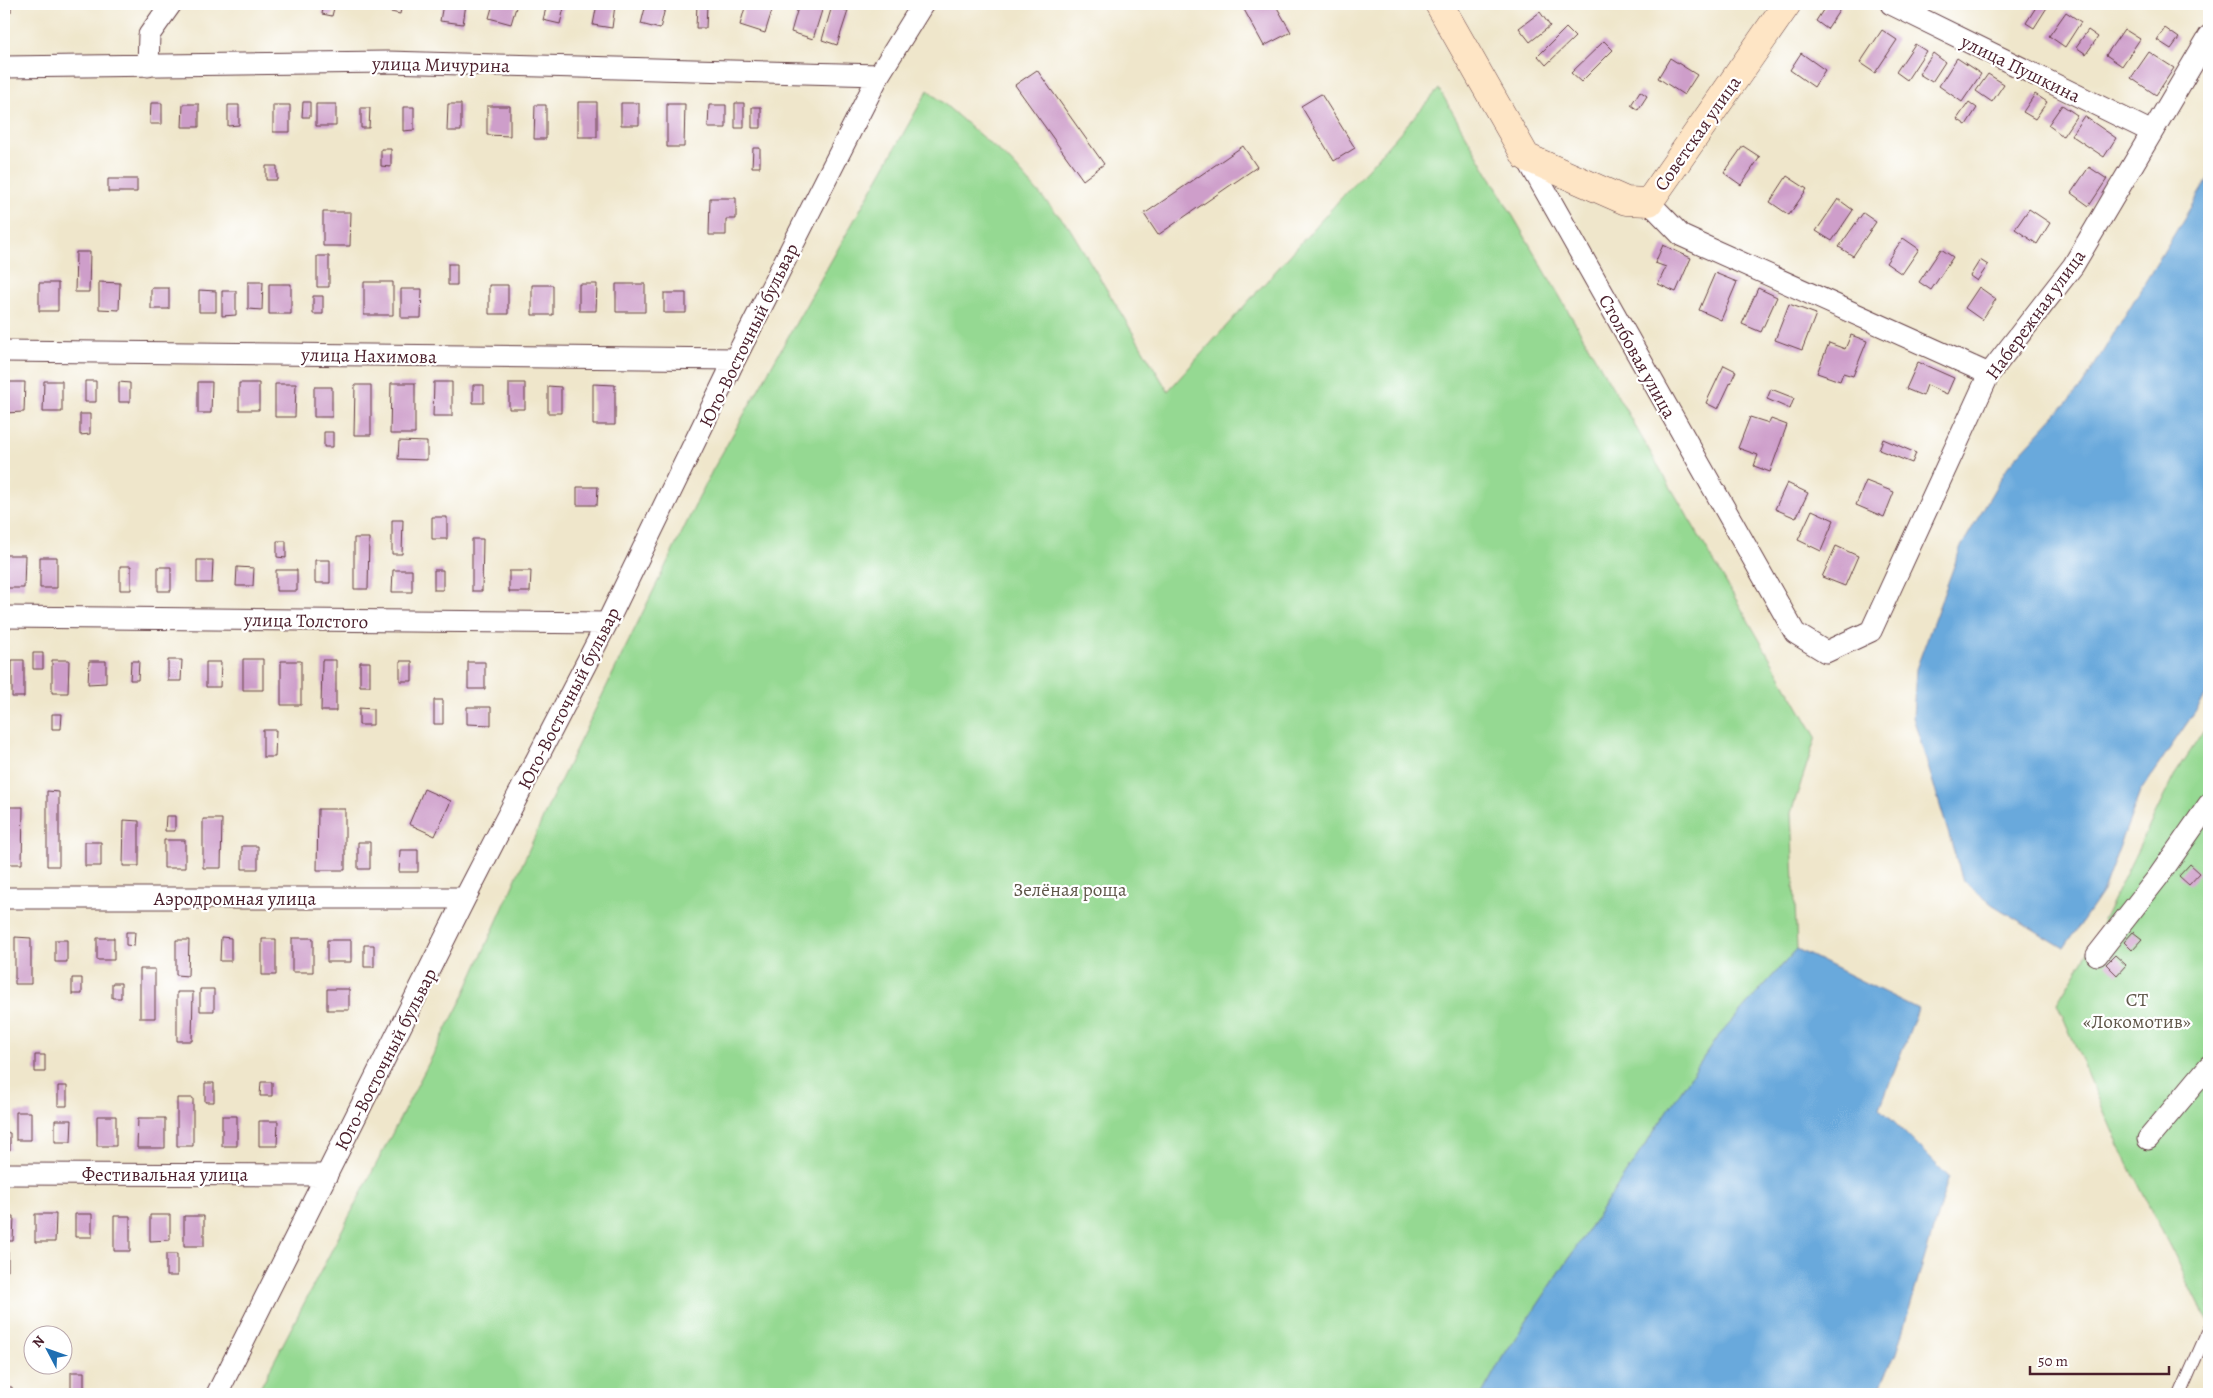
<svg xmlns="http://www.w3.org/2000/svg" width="2213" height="1398" font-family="Alegreya,serif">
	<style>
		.green { fill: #95d992; stroke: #707c5e }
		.water { fill: #69a9dc; stroke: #5a6484 }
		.building { fill: #ce9eca }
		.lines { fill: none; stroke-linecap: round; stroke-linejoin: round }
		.lane-casing { stroke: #633d43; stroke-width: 13 }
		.street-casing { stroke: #633d43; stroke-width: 23 }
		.secondary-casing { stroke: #633d43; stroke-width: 29 }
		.lane { stroke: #fff; stroke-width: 11 }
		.street { stroke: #fff; stroke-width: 21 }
		.secondary { stroke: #fee5c5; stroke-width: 28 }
		.labels { text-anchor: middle; stroke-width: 4.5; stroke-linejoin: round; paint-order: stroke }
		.street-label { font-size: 19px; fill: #4a1f2b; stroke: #fff }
		.park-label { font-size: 19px; fill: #60574a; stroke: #fff }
	</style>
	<rect width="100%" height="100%" fill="#fff"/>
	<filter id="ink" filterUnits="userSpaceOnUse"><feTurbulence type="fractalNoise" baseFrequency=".02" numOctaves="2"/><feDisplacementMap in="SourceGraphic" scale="10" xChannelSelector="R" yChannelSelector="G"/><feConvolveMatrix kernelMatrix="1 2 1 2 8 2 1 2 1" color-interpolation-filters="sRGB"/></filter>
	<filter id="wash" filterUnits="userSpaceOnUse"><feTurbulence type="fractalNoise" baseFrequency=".0096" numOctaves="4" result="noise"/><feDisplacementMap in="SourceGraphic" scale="20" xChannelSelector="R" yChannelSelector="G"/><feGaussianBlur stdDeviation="1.12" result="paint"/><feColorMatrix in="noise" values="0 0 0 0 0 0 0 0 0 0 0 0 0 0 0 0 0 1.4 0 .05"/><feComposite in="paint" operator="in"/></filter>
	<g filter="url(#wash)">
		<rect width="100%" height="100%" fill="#efe6cb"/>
		<path class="green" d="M1439,89L1816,737L1791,813L1797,949L1716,1039L1502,1358L1482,1394H257L463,997L551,800L712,471L928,90L1011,162L1069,227L1168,391Z
			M2209,723V1324L2118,1144L2057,1003L2085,957L2174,776Z"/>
		<path class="water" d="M2209,177V691L2140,792L2103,891L2064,948L1993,905L1963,881L1913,717L1916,669L1961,547L2008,466L2082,386Z
			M1797,949L1918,1009L1880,1108L1949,1177L1896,1353L1877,1394H1482L1502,1358L1716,1039Z"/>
		<g id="blocks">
			<path class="building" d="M4,4H11V12H4Z
				M324,4H335L332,16L322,14Z
				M393,4H402L400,14L391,12Z
				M443,4H466L463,24L440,21Z
				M493,4H517L511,24L489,18Z
				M547,4H565L560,24L543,20Z
				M597,4L615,5L612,28L593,25Z
				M646,4H666L660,29L641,24Z
				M697,4H707L706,28H696Z
				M746,4H774L765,33L740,25Z
				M799,4H824L813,39L791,32Z
				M1241,4H1275L1291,32L1264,46Z
				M1827,4H1834L1841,8L1827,29L1816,21Z
				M2038,4L2048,6L2034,28L2026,23Z
				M832,6L848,11L837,45L822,40Z
				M1540,12L1550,26L1530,42L1519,28Z
				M2066,12L2081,22L2065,47L2049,36Z
				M1566,28L1575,37L1546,65L1538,56Z
				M2165,28L2179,38L2171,49L2157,40Z
				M2124,29L2140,39L2122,66L2106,55Z
				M1882,30L1897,40L1875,73L1860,63Z
				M2088,30L2098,37L2086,54L2076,47Z
				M1604,41L1613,50L1581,82L1571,73Z
				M1915,44L1926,51L1907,80L1896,72Z
				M2149,52L2174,68L2156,95L2131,78Z
				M1801,53L1825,70L1814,87L1790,70Z
				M1933,53L1945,62L1932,82L1919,74Z
				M1670,58L1697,75L1684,95L1658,78Z
				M1957,58L1981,74L1962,102L1939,86Z
				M1037,70L1104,164L1083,180L1015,85Z
				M1988,74L2004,84L1992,102L1976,91Z
				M1640,91L1647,96L1638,110L1631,105Z
				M1321,94L1355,148L1334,161L1301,106Z
				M2035,94L2047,102L2035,119L2023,112Z
				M303,102H310V117H302Z
				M578,102H597V137H578Z
				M1969,102L1977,108L1966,125L1957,119Z
				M151,103H162V124H150Z
				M621,103H639V125H621Z
				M735,103H744V128H735Z
				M183,104H199V127H182Z
				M316,104H336V126H316Z
				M448,104H461V131H447Z
				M667,104H685L684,147H667Z
				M228,105H239V125L228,126Z
				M273,105H290V132H273Z
				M535,105H546V139H534Z
				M709,105H726V128H708Z
				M2062,105L2077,115L2063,136L2048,125Z
				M487,106H510V136L487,135Z
				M403,107H414V130L403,131Z
				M752,107H761V128H752Z
				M361,108H370L369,128H361Z
				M2084,116L2116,138L2104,157L2071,135Z
				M1243,146L1257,167L1158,235L1144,214Z
				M1743,146L1760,157L1741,185L1724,173Z
				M753,148H760V167H752Z
				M381,149H391V167L381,166Z
				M266,166H277V180H266Z
				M2089,167L2107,179L2089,206L2071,193Z
				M1787,176L1807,189L1789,215L1770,202Z
				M108,179H137V192H108Z
				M710,198H736V219H726V235H709Z
				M1838,199L1853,210L1832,241L1816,231Z
				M2029,209L2050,223L2037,244L2015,229Z
				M323,212H351L350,246H323Z
				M1863,213L1876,222L1853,256L1839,247Z
				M1903,238L1919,249L1902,274L1886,263Z
				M1663,245L1691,258L1676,292L1658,284L1666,267L1655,263Z
				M1941,249L1953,257L1931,290L1919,282Z
				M76,252H90L89,292H75Z
				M317,256H329V287H317Z
				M1980,260L1988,265L1977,281L1970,276Z
				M448,264H457V285H448Z
				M1715,273L1737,282L1721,320L1699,310Z
				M99,282L120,283L119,310L99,309Z
				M248,282H263L262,310L248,309Z
				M364,282H393V315H364Z
				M39,283H58V311H39Z
				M269,284H291V314H269Z
				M579,284H597L596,311H579Z
				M616,284H645V312H616Z
				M489,285H508V314H489Z
				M532,285H553V315H532Z
				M1979,287L1996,299L1982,320L1965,308Z
				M151,288H169V309H151Z
				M1758,288L1777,297L1761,332L1742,324Z
				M401,289H422L421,318H401Z
				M199,290L216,291V312H199Z
				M222,291H236V315L222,316Z
				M664,293H686V313H664Z
				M313,296H323V314H313Z
				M1789,304L1816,314L1802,350L1775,340Z
				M1851,335L1867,341L1853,376L1843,373L1840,381L1817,373L1829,343L1845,349Z
				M1918,362L1954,378L1947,394L1927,385L1923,396L1906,389Z
				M1724,365L1736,371L1718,409L1706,403Z
				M44,381H62V412H43Z
				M85,381H96V402H85Z
				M4,382H25L24,412L4,413Z
				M119,382L130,383V402H119Z
				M198,382H212L211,413H198Z
				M434,382H452V416H433Z
				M239,383H259V410H239Z
				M391,383H415V434H390Z
				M509,383H525V409H509Z
				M275,384H296L295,417H275Z
				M593,384L615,385V425H593Z
				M355,385H371V435H354Z
				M473,385H484V403H473Z
				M548,386L561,387V413H548Z
				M314,387H332V417H314Z
				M1771,389L1794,398L1790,409L1767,399Z
				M80,414H90V434L80,435Z
				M1750,417L1769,423L1771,419L1787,425L1770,472L1754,466L1758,455L1738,448Z
				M324,432H333V447H324Z
				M1883,439L1916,453L1912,463L1879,450Z
				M399,441L427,442V460L398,459Z
				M1866,481L1894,492L1884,517L1856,505Z
				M1787,483L1808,493L1796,518L1775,509Z
				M577,487H598L597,505H577Z
				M1812,510L1834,520L1821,551L1798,540Z
				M432,517H447V539H432Z
				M392,520H403L402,554H392Z
				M354,538H369L368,589H354Z
				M472,539H483L482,591H472Z
				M277,541H286V558L277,557Z
				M1836,546L1858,556L1845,586L1822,577Z
				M4,555H25L24,588H4Z
				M40,557H57V588H40Z
				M197,560H213L212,583H197Z
				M315,560H330V583H315Z
				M120,566H131V590H120Z
				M158,567H171V591H158Z
				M237,567L254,568L253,586H236Z
				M276,570H297V591H276Z
				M393,570H412V592H392Z
				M434,570H443V590H434Z
				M509,571H531L530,592H509Z
				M33,653H43V669H33Z
				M243,659H263V690H243Z
				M12,660H24V697H12Z
				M52,660H69L68,693H52Z
				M168,660H182L181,681H168Z
				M322,660H336V711H321Z
				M89,661H106V683L88,684Z
				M131,661H139L138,680H130Z
				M281,661H301V705H281Z
				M400,661H412V681H400Z
				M206,662H221L220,687H206Z
				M360,662H370V686H360Z
				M468,662H485V689H468Z
				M434,700H443V724H434Z
				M467,707H491V725L467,724Z
				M359,708L373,709V725H359Z
				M52,714H62L61,729H52Z
				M263,730H276L275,757H263Z
				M424,789L451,801L435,836L409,824Z
				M47,791L59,792V866H47Z
				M8,807H23L22,864H7Z
				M318,809H345V870H317Z
				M166,816H175V831H165Z
				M203,819H222L221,868H203Z
				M124,820L139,821V866H123Z
				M164,840H185V868H164Z
				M85,842H101V866H85Z
				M358,842H370V869H358Z
				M242,846H258V869H242Z
				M400,850H418V872H399Z
				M2190,864L2200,873L2189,885L2179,876Z
				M126,932H135L134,946L126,945Z
				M2133,932L2142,939L2132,950L2124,942Z
				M15,937L31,938V984H15Z
				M221,937L231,938V961H220Z
				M97,938H114V960H97Z
				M292,938H313V972H292Z
				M262,939H276V975H262Z
				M55,940H67V962H55Z
				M176,940H189L188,976L176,975Z
				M327,940H351V962H327Z
				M364,945H374V967H364Z
				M2115,955L2126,965L2117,975L2106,964Z
				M140,969H155V1018H140Z
				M72,978H82V994H72Z
				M112,983H121V998H112Z
				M200,989H214V1011H200Z
				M327,989H349V1010H327Z
				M177,992H193L192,1041H177Z
				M2209,994V1004L2204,999Z
				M35,1055H45V1072H35Z
				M261,1082H272V1096H260Z
				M205,1083H214V1102H205Z
				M58,1086H67V1106H58Z
				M177,1098H193V1146H177Z
				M16,1112H31V1140H16Z
				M97,1116H116V1146H97Z
				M222,1116H237V1146H222Z
				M138,1118H165V1148H137Z
				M55,1120H72L71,1142H55Z
				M259,1121H278L277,1146H259Z
				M4,1132L10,1133V1150H4Z
				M35,1214H56L55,1242H35Z
				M75,1214H92V1237H75Z
				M150,1215H170V1240L150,1241Z
				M4,1216H14L13,1241H4Z
				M114,1216H130V1251H114Z
				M184,1216H204V1246H184Z
				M4,1252H8V1271H4Z
				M166,1254H177V1276H166Z
				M71,1372H84V1394H71Z
				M4,1387H12V1394H4Z"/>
		</g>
	</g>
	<g filter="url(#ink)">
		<use href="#blocks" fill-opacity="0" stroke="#633d43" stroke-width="1"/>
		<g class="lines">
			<defs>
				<path id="lane" d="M2180,1394L2209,1328"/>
				<path id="street" d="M1891,4L2152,132
					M148,66L149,35L171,4
					M4,67L387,62L879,75
					M1526,157L1795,633L1826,652L1871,631L1989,374L2073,266L2209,36
					M1649,202L1682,236L1989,374
					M4,351L735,359
					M4,617L607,623
					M4,898H465
					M2097,955L2158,877L2209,804
					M2148,1139L2209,1066
					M4,1174L327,1175
					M217,1394L465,898L607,623L735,359L879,75L923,4"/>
				<path id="secondary" d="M1439,4L1526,157L1626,201L1649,202L1787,4"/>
			</defs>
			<use href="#lane" class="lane-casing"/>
			<use href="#street" class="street-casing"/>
			<use href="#secondary" class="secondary-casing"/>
			<use href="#lane" class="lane"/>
			<use href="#street" class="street"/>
			<use href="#secondary" class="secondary"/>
		</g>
	</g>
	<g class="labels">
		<g class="street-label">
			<text transform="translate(441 64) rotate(1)" y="7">улица Мичурина</text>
			<text transform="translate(2021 68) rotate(26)" y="7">улица Пушкина</text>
			<text transform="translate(1697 133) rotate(-55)" y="7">Советская улица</text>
			<text transform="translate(2035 314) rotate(-54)" y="7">Набережная улица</text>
			<text transform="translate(748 335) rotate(-64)" y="7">Юго-Восточный бульвар</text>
			<text transform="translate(369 355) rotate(1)" y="7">улица Нахимова</text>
			<text transform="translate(1638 356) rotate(61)" y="7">Столбовая улица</text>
			<text transform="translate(306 620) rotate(1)" y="7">улица Толстого</text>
			<text transform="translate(568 698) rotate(-63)" y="7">Юго-Восточный бульвар</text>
			<text x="235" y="905">Аэродромная улица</text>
			<text transform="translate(385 1059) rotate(-63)" y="7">Юго-Восточный бульвар</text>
			<text x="165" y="1181">Фестивальная улица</text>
		</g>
		<g class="park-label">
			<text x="1070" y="896">Зелёная роща</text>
			<text x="2137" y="1006">СТ<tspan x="2137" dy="22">«Локомотив»</tspan></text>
		</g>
	</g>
	<rect width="2213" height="1398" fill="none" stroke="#fff" stroke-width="20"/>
	<g transform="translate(48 1350) rotate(311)"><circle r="24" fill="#ffffff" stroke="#b7a5aa"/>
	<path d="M0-4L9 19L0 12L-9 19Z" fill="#1f6fb2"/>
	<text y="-8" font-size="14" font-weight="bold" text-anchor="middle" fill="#4a1f2b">N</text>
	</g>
	<path d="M2030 1366v8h139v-8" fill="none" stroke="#4a1f2b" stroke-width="2.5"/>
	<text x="2038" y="1366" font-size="15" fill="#4a1f2b" stroke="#ffffff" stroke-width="4" paint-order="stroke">50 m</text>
</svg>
